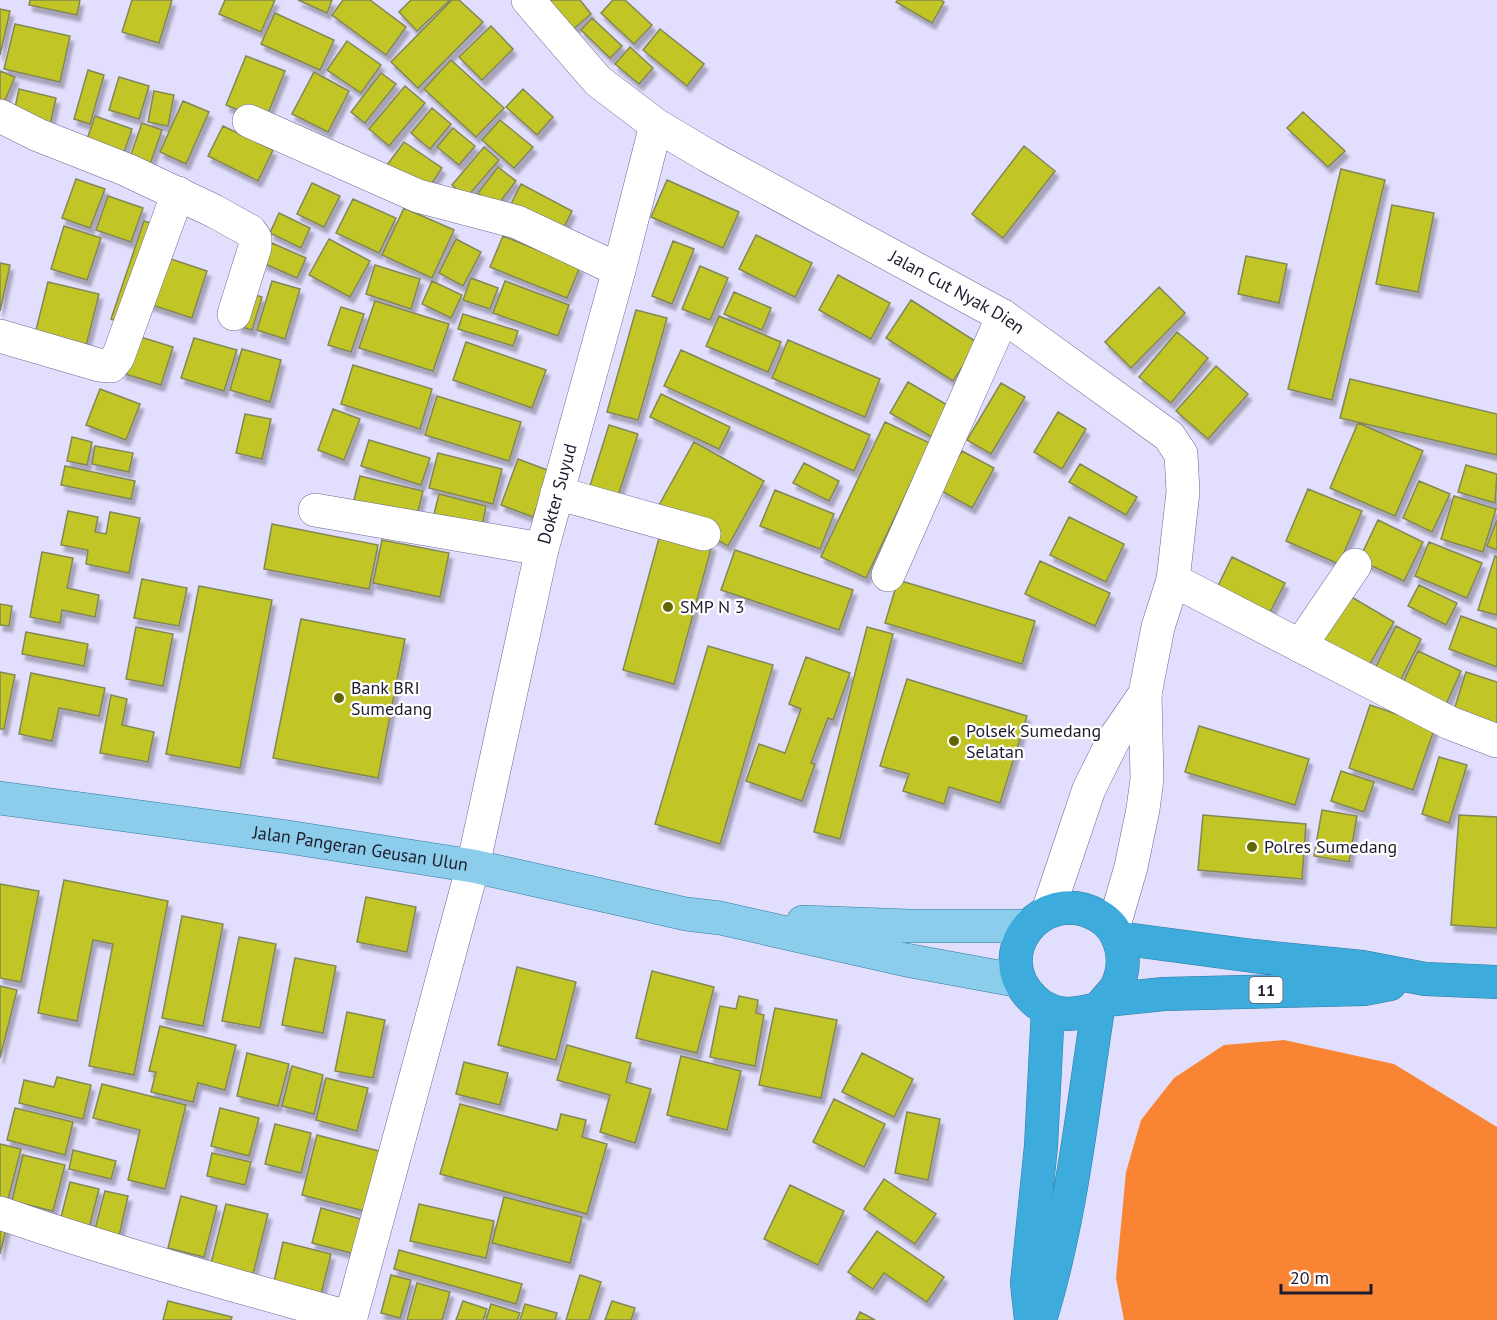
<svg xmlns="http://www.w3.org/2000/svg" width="1497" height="1320" font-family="'PT Sans',sans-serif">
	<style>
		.forest { fill: #f98534 }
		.building { fill: #c1c625; stroke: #838756; stroke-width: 1.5; filter: url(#shadow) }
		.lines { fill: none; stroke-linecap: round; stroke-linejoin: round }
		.minor-casing { stroke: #6e6793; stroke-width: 34 }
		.major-casing { stroke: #327aa0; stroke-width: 34 }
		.highway-casing { stroke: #327aa0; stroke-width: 34 }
		.minor { stroke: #fff; stroke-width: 33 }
		.major { stroke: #8bcdeb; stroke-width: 33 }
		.highway { stroke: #3dacdd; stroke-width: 33 }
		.poi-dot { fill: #626500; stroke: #fff; stroke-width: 2 }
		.labels { text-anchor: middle; stroke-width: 4.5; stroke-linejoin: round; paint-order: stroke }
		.shield { fill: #fff; stroke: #62606d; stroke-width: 1.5 }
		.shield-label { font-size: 16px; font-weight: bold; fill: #1f1c2e }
		.street-label { font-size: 18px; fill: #1f1c2e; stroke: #fff }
		.poi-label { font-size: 18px; fill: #1f1c2e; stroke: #fff; text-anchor: start }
	</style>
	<defs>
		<filter id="shadow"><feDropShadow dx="3.5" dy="6" stdDeviation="1.5" flood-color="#0004"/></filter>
	</defs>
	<rect width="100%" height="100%" fill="#e2defd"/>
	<path class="forest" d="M1284,1040L1394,1064L1497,1127V1320H1124L1116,1278L1126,1172L1141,1120L1174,1078L1224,1045Z"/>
	<path class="building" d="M30,0H80L77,15L29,5Z
		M132,0H172L159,43L122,32Z
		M225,0H275L261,32L219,14Z
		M298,0H332L327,13Z
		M343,0H370L406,27L386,55L332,15Z
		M411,0H450L417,31L399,12Z
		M452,0H459L483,22L418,88L391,62Z
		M543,0H580L591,14L570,32Z
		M613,0H625L652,25L634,44L601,13Z
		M898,0H941L944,2L932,23L896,2Z
		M0,9L10,11L0,55Z
		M275,13L334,40L320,70L261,44Z
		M592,18L622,46L610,58L581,30Z
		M15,24L70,36L60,82L4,69Z
		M491,26L513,49L482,80L459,57Z
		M660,29L704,64L687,86L643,50Z
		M347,41L381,65L361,93L327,70Z
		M630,47L653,68L639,84L615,64Z
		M246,56L285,71L265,121L226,105Z
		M451,60L504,108L476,137L424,89Z
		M88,70L104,75L90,124L74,119Z
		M0,71L15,77L2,107H0Z
		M314,72L349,91L328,132L292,114Z
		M381,73L396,84L365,123L351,112Z
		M119,77L149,86L139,119L109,110Z
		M405,86L425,103L389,146L369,129Z
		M19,89L56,98L50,125L13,117Z
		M523,89L553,117L537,135L506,107Z
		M154,91L174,95L168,126L148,122Z
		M183,101L209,112L186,164L160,152Z
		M432,108L451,124L430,149L411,133Z
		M1303,112L1345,151L1328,167L1287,128Z
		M95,116L132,129L122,158L85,145Z
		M500,120L533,147L514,168L482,140Z
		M142,123L162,130L149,167L129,160Z
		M223,126L273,150L258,181L208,156Z
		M453,128L475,146L459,165L437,147Z
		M404,142L442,168L426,192L387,165Z
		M1024,146L1055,171L1003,238L972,214Z
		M484,147L499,160L466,198L452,185Z
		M498,167L516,181L496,207L478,193Z
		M1341,169L1385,180L1332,400L1288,389Z
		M76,179L105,189L90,228L62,218Z
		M667,180L739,212L723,248L651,217Z
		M312,183L340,196L324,227L297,214Z
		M521,184L572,211L561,233L510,206Z
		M108,196L143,208L131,242L96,230Z
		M353,199L396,218L379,253L336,233Z
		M1392,205L1434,213L1418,292L1376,284Z
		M404,208L454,230L432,278L382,255Z
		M279,213L310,228L301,248L270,233Z
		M144,221L157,225L124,324L111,319Z
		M64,226L101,238L87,280L51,269Z
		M756,235L812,263L795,297L739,269Z
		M503,236L580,267L567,298L490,267Z
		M329,239L370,261L350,297L309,275Z
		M456,239L481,252L463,286L439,273Z
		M673,241L694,249L672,304L652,296Z
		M272,243L306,258L297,278L263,263Z
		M162,256L207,271L192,318L146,303Z
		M1246,256L1287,264L1279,303L1238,294Z
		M0,263L10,265L0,311Z
		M375,265L420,279L411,309L366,294Z
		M700,266L728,278L710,320L682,309Z
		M838,275L890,303L871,339L819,310Z
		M471,278L498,288L490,309L463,300Z
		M272,281L300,289L285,339L257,330Z
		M432,281L462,295L451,318L422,304Z
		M505,281L569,305L558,336L493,313Z
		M48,282L99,294L86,346L35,334Z
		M1159,287L1185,313L1131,368L1105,342Z
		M734,292L771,308L762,330L724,314Z
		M248,293L262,297L252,330L238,326Z
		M911,300L978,343L953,381L886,338Z
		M375,301L449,324L433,371L359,348Z
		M341,307L364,314L351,352L328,345Z
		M636,310L667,318L638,420L607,412Z
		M463,314L518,331L513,346L458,329Z
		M719,316L781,342L768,372L706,346Z
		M1177,332L1208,358L1171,403L1139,377Z
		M134,335L173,347L161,385L122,373Z
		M194,338L237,350L224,391L181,378Z
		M788,340L880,379L865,417L772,378Z
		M466,342L546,370L532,408L453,380Z
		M242,349L281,360L270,402L230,390Z
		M681,350L870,435L854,471L664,386Z
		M353,365L432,389L420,429L341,404Z
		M1216,366L1248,394L1208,439L1176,411Z
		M1350,379L1497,414V455L1340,418Z
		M908,382L949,406L932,437L890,413Z
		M1001,383L1025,397L991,454L967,440Z
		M100,389L140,404L126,440L86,425Z
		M661,394L730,427L719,449L650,417Z
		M437,396L521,422L509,461L425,435Z
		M333,409L360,419L344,460L318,450Z
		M1058,412L1086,429L1062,469L1034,452Z
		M245,414L271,419L262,459L236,453Z
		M885,422L930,443L866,578L821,557Z
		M1358,423L1423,451L1395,516L1330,488Z
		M609,425L638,434L617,499L589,489Z
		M72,437L92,442L87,465L67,461Z
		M369,440L430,458L421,485L361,466Z
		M694,442L764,481L728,546L658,507Z
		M95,446L133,453L129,472L92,464Z
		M962,451L994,468L972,508L940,490Z
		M438,453L502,469L493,504L429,488Z
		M518,459L550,471L533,517L501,505Z
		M804,463L839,481L829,501L793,483Z
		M1080,464L1137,497L1126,515L1069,482Z
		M1466,465L1497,474L1495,503L1458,492Z
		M65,466L135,481L131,499L61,485Z
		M360,476L423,491L417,515L354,500Z
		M1419,481L1450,494L1432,532L1403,518Z
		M1308,489L1362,511L1339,564L1286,541Z
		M775,490L834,514L820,549L760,526Z
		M439,494L486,506L481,530L433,518Z
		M1454,496L1496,509L1483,552L1441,539Z
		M68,511L98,517L95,532L106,534L110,512L140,518L129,573L86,564L88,550L61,545Z
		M1069,517L1124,544L1106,582L1050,555Z
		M1378,520L1423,542L1404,581L1359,560Z
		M1497,520V550L1487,546Z
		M272,524L378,545L369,589L264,569Z
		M661,531L712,545L674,684L623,670Z
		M382,540L449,553L440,597L373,583Z
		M1429,542L1482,563L1467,598L1415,576Z
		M735,550L853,590L839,630L721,590Z
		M42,552L73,558L67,588L99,595L95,617L62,610L60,623L30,617Z
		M1495,556L1497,557V615L1478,610Z
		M1232,557L1285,583L1268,616L1216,590Z
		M1040,561L1110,593L1095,626L1025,594Z
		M142,579L187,588L179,626L134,618Z
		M898,580L1035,621L1022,664L885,623Z
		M1419,585L1457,603L1446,625L1408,606Z
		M199,586L272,600L240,768L166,754Z
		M1343,592L1394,622L1368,667L1316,637Z
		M0,604L12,606L9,626L0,625Z
		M1461,616L1497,629V667L1449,649Z
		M301,619L405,639L378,778L273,758Z
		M1396,626L1421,639L1396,689L1371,677Z
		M136,627L173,634L163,686L126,679Z
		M867,627L893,634L840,839L814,832Z
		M26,632L88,644L84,666L22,654Z
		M708,646L773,665L720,844L655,824Z
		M1418,651L1461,671L1443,711L1399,691Z
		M806,657L850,673L833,720L828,718L811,763L815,764L802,801L746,781L759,744L785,753L801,709L789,704Z
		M0,672L15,675L4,729H0Z
		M1466,672L1497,682V728L1453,713Z
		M31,673L105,688L99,716L59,708L52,741L19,734Z
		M907,679L1027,716L1000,803L949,787L944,804L903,791L909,774L880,766Z
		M111,695L127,699L122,725L154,732L148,762L100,753Z
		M1370,705L1435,727L1413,790L1349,768Z
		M1199,726L1309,759L1295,805L1185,772Z
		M1439,757L1467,765L1449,823L1422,814Z
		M1341,771L1374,782L1364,812L1331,801Z
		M1322,810L1357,816L1349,862L1314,856Z
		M1203,815L1306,824L1302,879L1198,870Z
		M1459,815L1497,817V928L1451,925Z
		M64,880L168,901L134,1075L89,1066L113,944L93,940L77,1021L38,1013Z
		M0,884L39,891L21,982L0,978Z
		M366,897L416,907L407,952L357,942Z
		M182,916L223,924L203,1026L162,1018Z
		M239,937L276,944L260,1028L222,1021Z
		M295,958L336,966L323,1033L282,1025Z
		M517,967L576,982L556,1060L498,1045Z
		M652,971L714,987L697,1053L636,1038Z
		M0,986L17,990L0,1058Z
		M739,996L758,1000L756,1013L764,1015L755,1066L710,1057L720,1006L736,1009Z
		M775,1008L837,1020L821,1098L759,1085Z
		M347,1012L385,1020L373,1078L335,1071Z
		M160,1026L236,1045L225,1090L198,1083L193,1102L151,1092L156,1072L149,1071Z
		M567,1045L631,1063L626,1082L651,1089L635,1143L600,1132L610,1095L557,1080Z
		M247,1053L289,1064L278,1106L237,1096Z
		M862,1053L913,1079L894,1117L842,1092Z
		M681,1056L741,1071L727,1130L667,1115Z
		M464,1062L508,1073L500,1105L456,1094Z
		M292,1066L323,1075L314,1114L282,1106Z
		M57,1077L91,1085L83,1119L19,1103L24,1080L54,1087Z
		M326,1078L368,1088L357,1131L316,1120Z
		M102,1084L186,1105L165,1189L128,1180L140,1130L93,1118Z
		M834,1099L885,1124L864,1167L813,1142Z
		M460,1104L557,1130L561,1114L586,1120L582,1137L607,1144L587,1214L440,1174Z
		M15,1108L73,1122L65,1155L7,1140Z
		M220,1108L259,1118L249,1156L211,1146Z
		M907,1112L940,1119L928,1180L895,1173Z
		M275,1124L311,1133L301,1173L265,1164Z
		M317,1135L383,1152L368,1212L302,1195Z
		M0,1144L21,1149L7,1203L0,1201Z
		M73,1150L116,1161L111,1179L69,1169Z
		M212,1153L251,1162L245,1185L207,1176Z
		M23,1155L65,1165L53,1211L12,1201Z
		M884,1179L936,1214L915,1244L864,1209Z
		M70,1182L99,1189L89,1228L60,1221Z
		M790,1185L844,1211L818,1265L764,1239Z
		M105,1191L128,1196L119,1236L95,1229Z
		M181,1196L217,1206L204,1257L168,1248Z
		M504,1197L582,1217L570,1263L492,1243Z
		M226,1204L268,1214L252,1278L210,1267Z
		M419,1204L494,1221L486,1258L410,1241Z
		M321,1208L368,1221L359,1255L312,1243Z
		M0,1223L7,1225L0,1254Z
		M877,1231L944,1277L927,1302L884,1273L873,1289L848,1272Z
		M283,1242L331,1254L320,1298L273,1286Z
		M399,1250L522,1284L516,1304L394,1269Z
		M391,1275L411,1280L400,1318L381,1313Z
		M580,1275L601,1282L589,1320H566Z
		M417,1283L450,1292L442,1320H407Z
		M168,1301L232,1317L231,1320H163Z
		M463,1301L487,1309L483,1320H456Z
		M612,1301L635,1308L631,1320H605Z
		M491,1304L520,1313L517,1320H486Z
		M525,1304L557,1313L555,1320H520Z
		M860,1312L875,1320H856Z"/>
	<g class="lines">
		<defs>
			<g id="minor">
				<path id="s1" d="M528,0L598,81L656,125L708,156L1003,316L1169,436L1181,454L1183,492L1173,580L1158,627L1145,694L1147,779L1143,809L1131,867L1113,929"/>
				<path d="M0,116L38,135L127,170L214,211L250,231L255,238V247L234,314"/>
				<path d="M249,121L418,196L517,222L619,270"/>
				<path d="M0,336L99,365L111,366L118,357L178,193"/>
				<path d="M557,493L704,534"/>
				<path d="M315,510L542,549"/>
				<path d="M888,575L1003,316"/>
				<path d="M1173,580L1450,723L1497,741"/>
				<path d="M1300,646L1355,565"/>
				<path d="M1048,911L1089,789L1114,739L1145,694"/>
				<path d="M0,1213C115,1253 233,1285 351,1318"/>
				<path id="s2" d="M350,1320L473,866L542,549L619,270L656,125"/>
			</g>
			<g id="major">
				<path id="s3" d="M0,798L288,837L473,866L686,914L720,918L906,960L1020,981"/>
				<path d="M803,922L910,926H1028"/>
			</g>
			<path id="highway" d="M1118,938L1253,956L1362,967L1425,979L1497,982
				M1106,1000L1164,994L1364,989L1390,984
				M1031,1320L1027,1283L1041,1146L1048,1009
				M1040,1320C1071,1220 1082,1112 1098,1009C1104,1002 1111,995 1116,988C1129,963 1123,929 1097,915C1041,885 987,955 1033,999C1042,1008 1054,1013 1066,1014C1077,1014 1088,1011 1098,1009"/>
		</defs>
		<use href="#minor" class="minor-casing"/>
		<use href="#major" class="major-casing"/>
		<use href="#highway" class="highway-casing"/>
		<use href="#minor" class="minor"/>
		<use href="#major" class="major"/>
		<use href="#highway" class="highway"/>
	</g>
	<g class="poi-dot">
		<circle cx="668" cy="607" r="6"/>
		<circle cx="339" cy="698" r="6"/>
		<circle cx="954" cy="741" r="6"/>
		<circle cx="1252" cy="847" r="6"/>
	</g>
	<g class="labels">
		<rect class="shield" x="1249.5" y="977" width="33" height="26" rx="4.5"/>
		<g class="shield-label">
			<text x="1266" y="996">11</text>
		</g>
		<g class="street-label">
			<text dy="6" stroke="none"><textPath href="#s1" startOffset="524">Jalan Cut Nyak Dien</textPath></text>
			<text dy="6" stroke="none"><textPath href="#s2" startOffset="852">Dokter Suyud</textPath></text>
			<text dy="6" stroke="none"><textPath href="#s3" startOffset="364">Jalan Pangeran Geusan Ulun</textPath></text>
		</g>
		<g class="poi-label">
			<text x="680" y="613">SMP N 3</text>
			<text x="351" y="694">Bank BRI<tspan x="351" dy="21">Sumedang</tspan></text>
			<text x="966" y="737">Polsek Sumedang<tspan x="966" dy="21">Selatan</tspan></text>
			<text x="1264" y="853">Polres Sumedang</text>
		</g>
	</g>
	<path d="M1281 1284v9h90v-9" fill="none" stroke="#1f1c2e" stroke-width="3"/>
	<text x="1290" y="1284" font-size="18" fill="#1f1c2e" stroke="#ffffff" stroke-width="4.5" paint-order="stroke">20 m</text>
</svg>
